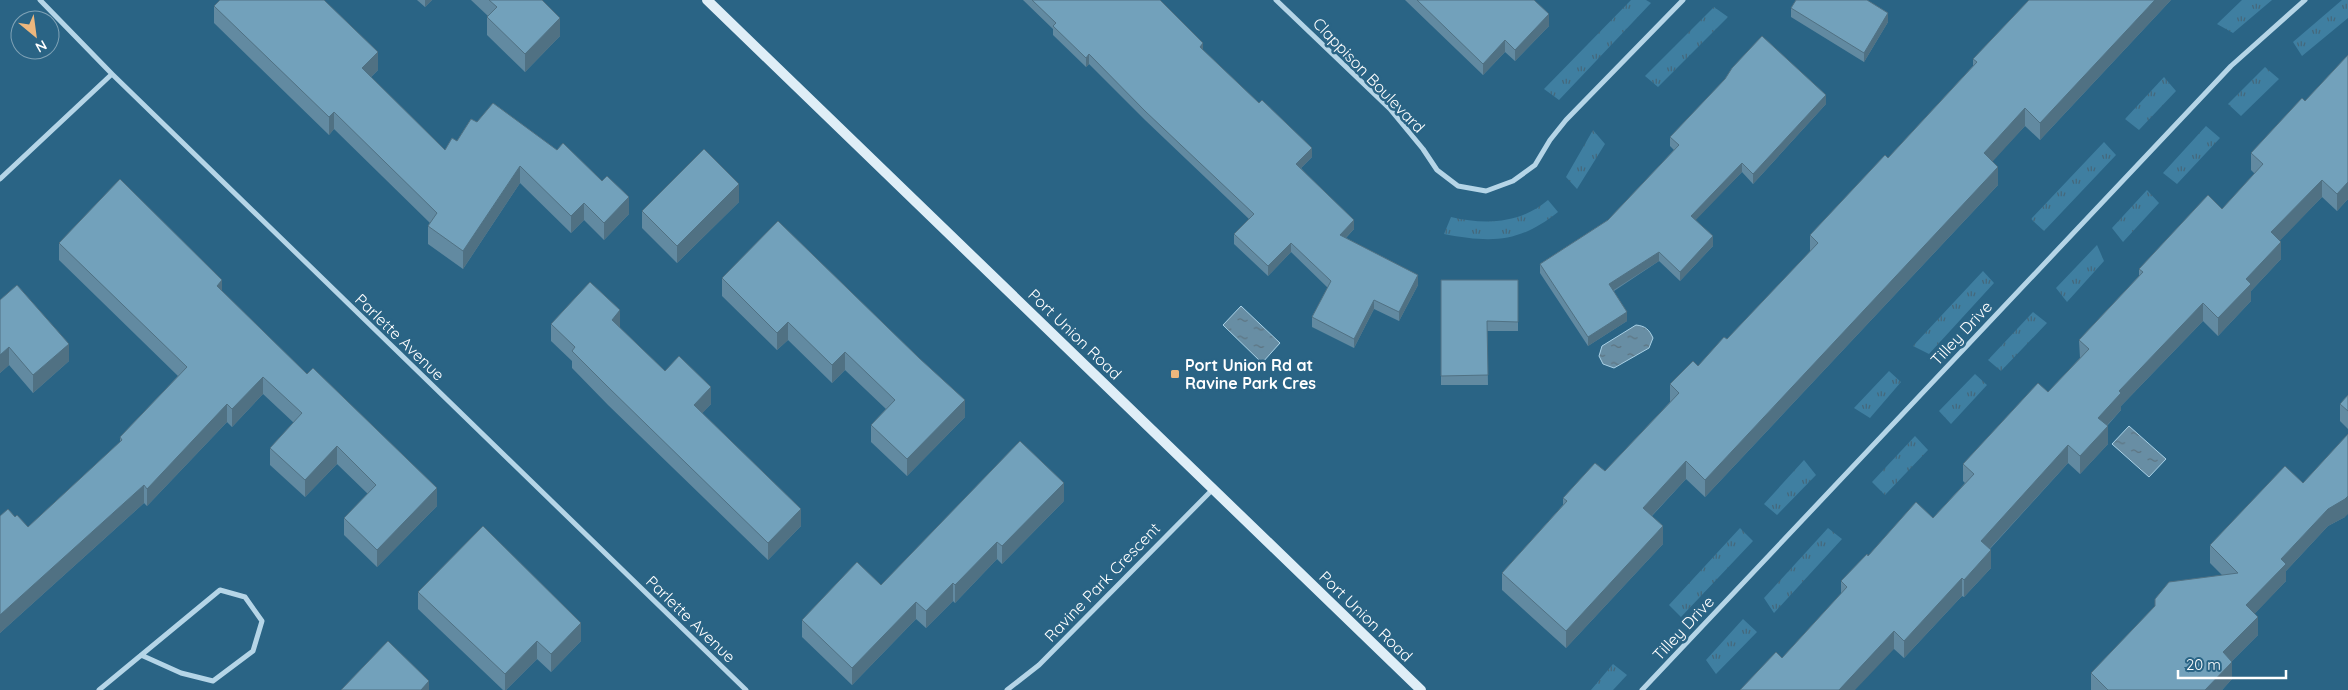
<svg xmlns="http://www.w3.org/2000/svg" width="2348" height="690" font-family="Quicksand,sans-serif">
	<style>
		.grass { fill: url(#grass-tufts) }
		.water { fill: url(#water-ripples); stroke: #aad2e7 }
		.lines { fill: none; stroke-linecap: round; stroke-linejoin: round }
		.street { stroke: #b5d5e7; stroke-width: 5 }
		.secondary { stroke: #dfeef7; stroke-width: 10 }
		.wall { fill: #628aa1 }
		.shaded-wall { fill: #507183 }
		.building { fill: #72a1bb; stroke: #507183 }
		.poi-dot { fill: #edb77d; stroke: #2a6485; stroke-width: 2 }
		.labels { text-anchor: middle; stroke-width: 5; stroke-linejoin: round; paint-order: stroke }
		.street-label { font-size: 16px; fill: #fff; stroke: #2a6485 }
		.poi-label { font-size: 16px; font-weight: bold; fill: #fff; stroke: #2a6485; text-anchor: start }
	</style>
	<defs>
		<pattern id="grass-tufts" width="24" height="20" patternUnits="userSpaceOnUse" patternTransform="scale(1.25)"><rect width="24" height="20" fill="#3f7fa1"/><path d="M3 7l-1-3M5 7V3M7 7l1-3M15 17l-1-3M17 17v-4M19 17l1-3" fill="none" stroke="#45687b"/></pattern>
		<pattern id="water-ripples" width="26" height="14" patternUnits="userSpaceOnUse" patternTransform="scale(1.25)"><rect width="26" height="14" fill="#688ea4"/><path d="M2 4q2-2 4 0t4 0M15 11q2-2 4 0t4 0" fill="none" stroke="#5d7481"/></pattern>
	</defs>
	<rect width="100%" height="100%" fill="#2a6485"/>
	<path class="grass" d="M1631,0H1646L1651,3L1559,100L1544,89Z
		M2242,0H2272L2233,33L2217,24Z
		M2342,0H2348V18L2302,56L2293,42Z
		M1714,7L1728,17L1658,87L1645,76Z
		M2265,67L2279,79L2241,116L2228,104Z
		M2164,77L2176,91L2139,130L2125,119Z
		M2206,126L2220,138L2177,184L2163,173Z
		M1593,130L1605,144L1577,189L1566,177Z
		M2104,142L2116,155L2044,231L2031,219Z
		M2147,190L2159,203L2123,242L2112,228Z
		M1548,200L1558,212C1519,243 1492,243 1444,234L1451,217C1485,225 1520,224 1548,200Z
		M2097,245L2104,261L2067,302L2056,288Z
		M1983,271L1994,283L1929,354L1913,346Z
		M2033,312L2047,323L2001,371L1988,360Z
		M1889,371L1901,382L1870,418L1854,408Z
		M1975,374L1987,385L1951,424L1939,411Z
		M1915,436L1928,450L1885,495L1872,482Z
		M1804,460L1816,475L1777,515L1764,504Z
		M1740,528L1753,541L1681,617L1669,605Z
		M1828,528L1842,539L1774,613L1764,598Z
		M1743,619L1757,632L1716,674L1706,660Z
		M1613,664L1627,675L1613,690H1591Z"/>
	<path class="water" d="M1241,306L1280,343L1262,363L1223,325Z
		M1636,325C1645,326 1649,329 1653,338L1649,348L1614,368L1603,364L1599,356L1602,346Z
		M2129,426L2166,459L2149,477L2112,444Z"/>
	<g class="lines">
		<path class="street" d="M40,0L112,74L746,690
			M1276,0L1390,109L1423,149L1437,170L1458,186L1486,191L1513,181L1535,165L1550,140L1566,120L1683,0
			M0,179L112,74
			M99,690L220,590L245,597L262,621L253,651L213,681L181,673L141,655
			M1007,690L1039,665L1213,489
			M1642,690L2231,66L2305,0"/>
		<path class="secondary" d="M707,0L1421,690"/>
	</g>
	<path class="wall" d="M417,0H432L425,7Z
		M471,0H542L560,36L525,72L487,35V17L488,16Z
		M1023,0H1160L1203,50L1312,157L1301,168L1354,229L1346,238L1418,285L1399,321L1374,309L1354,348L1312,327V317L1328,288L1291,252L1268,276L1234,244V234L1249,219L1145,120L1089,64L1086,67L1053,35V29Z
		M1405,0H1534L1549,26L1515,61L1505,52L1483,75Z
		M2171,0L2040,140L2025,126L1992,161L1998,185L1705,497L1686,479L1652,516L1663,544L1566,648L1502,590V573L1563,505V498L1605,471L1670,402V384L1698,366L1727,339L1810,252V235L1888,158L1973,66V59Z
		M214,6L378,70L371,77L445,150L457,141L471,119L629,214L604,240L584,220L571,233L520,183L463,269L428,244V226L430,223L334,129L329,135L214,23Z
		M1791,8L1888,22L1864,62L1791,17Z
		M2348,55V199L2337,211L2322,197L2280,240L2281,259L2251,291V301L2218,336L2203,321L2121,406V410L2107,426L2108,444L2080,474L2068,463L1990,549L1991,568L1964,597L1962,596L1904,658L1894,649L1782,658L1841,594V581L1868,556L1933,518L1965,483L1963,481V464L2048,392L2080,358L2079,340L2139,276V269L2222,209L2255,174L2251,170V153L2305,101Z
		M1826,104L1753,184L1742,172L1695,220L1713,246L1680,281L1659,261L1614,291L1627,321L1588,346L1540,273V264L1608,220L1674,150L1670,146V137Z
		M739,202L677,263L642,228V211Z
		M59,243L222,291L437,506L377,567L344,535V518L368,494L337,464L305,497L270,465V448L294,423L263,394L232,427L227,422L147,506L144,503L0,633V516L15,517L28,527L120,442V437L178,376L59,260Z
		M722,278L965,417L907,476L871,442V425L886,409L845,370L832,383L788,340L777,350L722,296Z
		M1441,280H1518V331H1487L1488,385H1441Z
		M0,300L69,361L33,393L9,365L0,373Z
		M551,324L620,328L665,371L711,404L702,413L801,526L768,560L608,405L572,368V361L551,341Z
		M2348,395V429L2340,421V404Z
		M2303,483L2345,517L2328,526L2286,571V581L2254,614L2258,635L2232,661V679L2222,690H2091V673L2222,575L2210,563V545Z
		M1064,501L1002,564L997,559L955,603L953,601L926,628L916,619L852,685L802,637V620L881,585Z
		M418,592L581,641L551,672L537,659L506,690H503L418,609Z"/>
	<path class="shaded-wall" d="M425,0H432L425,7Z
		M2155,0H2171L2040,140V123Z
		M1888,13V22L1864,62V53Z
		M1549,14V26L1515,61V50Z
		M560,18V36L525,72V54Z
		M1505,40V52L1483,75V64Z
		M1203,43V52L1200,47Z
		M378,52V70L362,86V68Z
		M1089,54V64L1086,67V58Z
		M1826,95V104L1753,184V174Z
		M2025,108V126L1984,171V153Z
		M334,112V129L329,135V117Z
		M1312,148V157L1296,173V164Z
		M1742,163V172L1691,225V216Z
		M520,166V183L463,269V251Z
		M1998,167V185L1705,497V480Z
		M2322,180V197L2271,250V232Z
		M2348,182V199L2337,211V194Z
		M739,184V202L677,263V246Z
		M629,197V214L604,240V223Z
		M584,203V220L571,233V216Z
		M1354,220V229L1340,244V235Z
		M1713,236V246L1680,281V272Z
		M2281,242V259L2251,291V301L2218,336V318L2246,279Z
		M1291,243V252L1268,276V266Z
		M1659,252V261L1609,293V284Z
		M1418,275V285L1399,321V312Z
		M222,280V298L217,286Z
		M1374,300V309L1354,348V339Z
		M2203,303V321L2121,406V410L2098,435V418L2119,391Z
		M620,310V328L612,337V320Z
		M1627,312V321L1588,346V337Z
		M788,322V340L777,350V333Z
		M69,344V361L33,393V375Z
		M9,347V365L0,373V355Z
		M845,352V370L832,383V365Z
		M263,377V394L232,427V409Z
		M711,387V404L694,422V405Z
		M965,400V417L907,476V459Z
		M227,404V422L147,506V489Z
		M2108,426V444L2080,474V456Z
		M2068,445V463L1981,558V541Z
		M337,446V464L305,497V480Z
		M1686,461V479L1643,525V508Z
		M1064,483V501L1002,564V546Z
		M144,485V503L0,633V615Z
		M437,488V506L377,567V550Z
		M2348,496V514L2345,517L2328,526L2286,571V581L2246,623V605L2281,559L2328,509Z
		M801,509V526L768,560V543Z
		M1663,526V544L1566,648V631Z
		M997,542V559L955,603V585Z
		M1991,550V568L1964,597V580Z
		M1962,578V596L1904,658V641Z
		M953,583V601L926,628V611Z
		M916,602V619L852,685V668Z
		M2258,617V635L2223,670V652Z
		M581,623V641L551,672V654Z
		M1894,631V649L1855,690H1839Z
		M537,641V659L506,690H505V674Z
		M2232,662V679L2222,690H2205Z
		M429,681V690H421Z"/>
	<path class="building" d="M220,0H324L378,52L362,68L445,150L452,138L457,141L471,119L477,122L493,103L557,150L563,143L602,181L607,176L629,197L604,223L584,203L571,216L520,166L463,251L428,226L437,213L334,112L329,117L214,6Z
		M489,0H542L560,18L525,54L487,17L497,7Z
		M1032,0H1160L1203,43L1200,47L1259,103L1262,100L1312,148L1296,164L1354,220L1340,235L1418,275L1399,312L1374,300L1354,339L1312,317L1331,281L1291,243L1268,266L1234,234L1254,214L1145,111L1089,54L1086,58L1053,26L1056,23Z
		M1417,0H1534L1549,14L1515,50L1505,40L1483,64Z
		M1796,0H1867L1888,13L1864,53L1791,8Z
		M2029,0H2155L2040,123L2025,108L1984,153L1998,167L1705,480L1686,461L1643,508L1663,526L1566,631L1502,573L1567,501L1563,498L1595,463L1605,471L1679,393L1670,384L1693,361L1698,366L1724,337L1727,339L1818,243L1810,235L1885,155L1888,158L1977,62L1973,59Z
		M1762,36L1826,95L1753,174L1742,163L1691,216L1713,236L1680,272L1659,252L1609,284L1627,312L1588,337L1540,264L1608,220L1679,145L1670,137L1725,79L1732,68Z
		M2348,55V182L2337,194L2322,180L2271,232L2281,242L2246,279L2251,284L2218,318L2203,303L2119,391L2121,393L2098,418L2108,426L2080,456L2068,445L1981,541L1991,550L1964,580L1962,578L1904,641L1894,631L1839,690H1740L1776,652L1782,658L1847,587L1841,581L1867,554L1868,556L1916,502L1933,518L1974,474L1963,464L2038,383L2048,392L2089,349L2079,340L2143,272L2139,269L2208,195L2222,209L2263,164L2251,153L2302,98L2305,101Z
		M704,149L739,184L677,246L642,211Z
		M120,179L222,280L217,286L307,374L313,368L437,488L377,550L344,518L376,485L337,446L305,480L270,448L302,413L263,377L232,409L227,404L147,489L144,485L0,615V516L8,509L15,517L17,515L28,527L122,440L120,437L187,367L59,243Z
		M778,221L919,358L965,400L907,459L871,425L895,400L845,352L832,365L788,322L777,333L722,278Z
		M1441,280H1518V322L1487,321L1488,375L1441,376Z
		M590,282L620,310L612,320L665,371L679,356L711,387L694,405L801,509L768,543L608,387L572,351L575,347L551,324Z
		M17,285L69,344L33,375L9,347L0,355V300Z
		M2348,395V411L2340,404Z
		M2348,434V496L2345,499L2328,509L2281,559L2286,564L2246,605L2258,617L2223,652L2232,662L2205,690H2108L2091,673L2155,606V599L2169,582L2238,573L2210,545L2285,466L2303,483Z
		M1020,441L1064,483L1002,546L997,542L955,585L953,583L926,611L916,602L852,668L802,620L857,562L881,585Z
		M483,526L581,623L551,654L537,641L505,674L418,592Z
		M388,641L429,681L421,690H341Z"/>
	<rect class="poi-dot" x="1170" y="369" width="10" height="10" rx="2.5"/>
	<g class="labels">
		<g class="street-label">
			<text transform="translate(1369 75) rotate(46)" y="6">Clappison Boulevard</text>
			<text transform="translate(1961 333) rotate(-47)" y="6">Tilley Drive</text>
			<text transform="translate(1075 334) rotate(44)" y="6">Port Union Road</text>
			<text transform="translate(400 337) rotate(44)" y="6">Parlette Avenue</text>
			<text transform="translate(1102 582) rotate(-46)" y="6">Ravine Park Crescent</text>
			<text transform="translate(1366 616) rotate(44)" y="6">Port Union Road</text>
			<text transform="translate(691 619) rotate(44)" y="6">Parlette Avenue</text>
			<text transform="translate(1683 628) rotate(-47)" y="6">Tilley Drive</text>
		</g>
		<g class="poi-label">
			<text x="1185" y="371">Port Union Rd at<tspan x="1185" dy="18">Ravine Park Cres</tspan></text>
		</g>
	</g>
	<g transform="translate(35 35) rotate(151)"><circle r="24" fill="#2a6485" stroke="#7fa2b6"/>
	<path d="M0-4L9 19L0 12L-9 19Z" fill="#edb77d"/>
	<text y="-8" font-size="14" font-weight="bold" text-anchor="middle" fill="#ffffff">N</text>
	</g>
	<path d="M2178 670v8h108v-8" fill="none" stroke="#ffffff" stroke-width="2.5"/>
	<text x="2186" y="670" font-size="15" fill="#ffffff" stroke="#2a6485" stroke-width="4" paint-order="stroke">20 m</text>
</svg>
